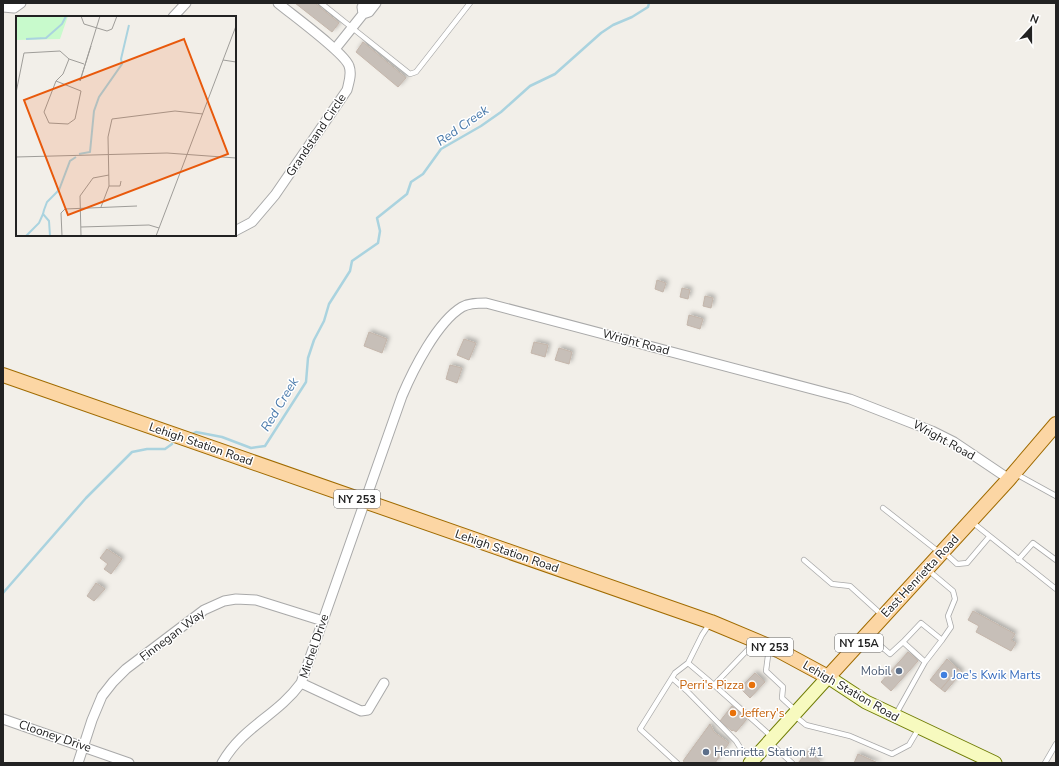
<svg xmlns="http://www.w3.org/2000/svg" width="1059" height="766" font-family="'Nunito Sans',sans-serif">
	<style>
		.lines { fill: none; stroke-linecap: round; stroke-linejoin: round }
		.stream { stroke: #aad3df; stroke-width: 2.5 }
		.building { fill: #c7bfb8; stroke: #c4b6ab; filter: url(#shadow) }
		.lane-casing { stroke: #a9a9a9; stroke-width: 6 }
		.street-casing { stroke: #a9a9a9; stroke-width: 11 }
		.secondary-casing { stroke: #707d05; stroke-width: 15 }
		.primary-casing { stroke: #a06b00; stroke-width: 16 }
		.lane { stroke: #fff; stroke-width: 4.5 }
		.street { stroke: #fff; stroke-width: 9 }
		.secondary { stroke: #f7fabf; stroke-width: 13 }
		.primary { stroke: #fcd6a4; stroke-width: 14 }
		.service-dot { fill: #5c6f8a; stroke: #fff; stroke-width: 1.5 }
		.shop-dot { fill: #3f7fe0; stroke: #fff; stroke-width: 1.5 }
		.food-dot { fill: #e8710a; stroke: #fff; stroke-width: 1.5 }
		.labels { text-anchor: middle; stroke-width: 3; stroke-linejoin: round; paint-order: stroke }
		.shield { fill: #fff; stroke: #646464; stroke-width: 1 }
		.shield-label { font-size: 11px; font-weight: bold; fill: #222 }
		.street-label { font-size: 12px; fill: #222; stroke: #fff }
		.service-label { font-size: 12px; fill: #4e5e75; stroke: #fff; text-anchor: end }
		.shop-label { font-size: 12px; fill: #366cbe; stroke: #fff; text-anchor: start }
		.food-label { font-size: 12px; fill: #c56008; stroke: #fff; text-anchor: end }
		.water-label { font-size: 13px; font-style: italic; fill: #4a7aab; stroke: #fff }
		.inset-river { fill: none; stroke: #aad3df; stroke-width: 2 }
		.inset-road { fill: none; stroke: #9f9d99; stroke-width: 1 }
		.view { fill: #e8590c; fill-opacity: 0.15; stroke: #e8590c; stroke-width: 2 }
		.inset-edge { fill: none; stroke: #222; stroke-width: 2 }
	</style>
	<defs>
		<filter id="shadow"><feDropShadow dx="2.5" dy="-2.5" stdDeviation="2" flood-color="#0004"/></filter>
	</defs>
	<rect width="100%" height="100%" fill="#f2efe9"/>
	<g class="lines">
		<path class="stream" d="M192,434L196,432L222,437L251,448L265,446L306,382L308,358L314,340L324,321L329,304L350,271L352,261L378,243L380,231L377,218L407,194L411,182L423,174L441,149L481,126L501,112L530,86L555,74L601,33L613,25L632,17L648,7L649,3
			M3,593L86,498L132,452L147,449H165L172,444"/>
	</g>
	<path class="building" d="M295,3H315L339,23L332,32Z
		M363,42L406,78L398,87L356,52Z
		M657,280L666,283L663,292L655,289Z
		M682,288L690,290L688,299L680,297Z
		M705,296L713,298L711,308L703,306Z
		M689,315L703,319L700,329L687,325Z
		M369,332L387,339L382,353L364,346Z
		M464,339L476,343L469,360L457,355Z
		M534,342L548,345L545,357L531,353Z
		M559,348L572,352L569,364L555,360Z
		M450,365L462,368L457,383L446,379Z
		M107,549L122,559L111,574L104,569L108,564L100,558Z
		M96,583L105,589L94,601L87,596Z
		M973,611L1015,634L1011,640L1016,643L1011,651L976,632L979,626L968,620Z
		M908,652L918,661L891,691L881,682Z
		M947,659L958,669L941,689L930,680Z
		M958,669L962,672L945,692L941,689Z
		M755,673L765,682L750,698L740,688Z
		M732,706L747,719L736,732L733,730L732,731L720,721Z
		M710,724L714,732L729,743L715,763H686L683,761Z
		M808,751L821,763H798Z
		M858,754L878,763H854Z"/>
	<g class="lines">
		<defs>
			<path id="lane" d="M321,3L410,74L416,72L470,3
				M1016,474L1056,496
				M883,508L939,552
				M972,522L1056,589
				M944,552L957,564L967,563L989,537
				M804,560L832,584L850,586L882,615
				M1018,560L1033,543L1056,560
				M710,623L702,635L688,663L714,685
				M868,635L890,654L903,642L925,662L896,714
				M755,642L714,685L772,737
				M903,642L921,623L942,640L951,627L948,616L955,599L953,591L928,570
				M769,648L766,671L783,687L782,698L796,711
				M925,662L942,640
				M672,678L687,691L736,741L741,749L752,759
				M795,716L806,725L850,736L892,754L909,745L919,728
				M770,743L792,763
				M677,763L640,729L675,673L688,663
				M1045,763L1056,744"/>
			<path id="street" d="M365,3L362,7L363,14L369,12L376,3
				M3,7L14,8L21,3
				M173,17L186,3
				M335,49L363,14
				M235,231L252,222L275,195L347,90C349,82 352,74 349,66C345,53 291,14 278,3
				M301,683L361,711L368,710L384,683
				M3,719L129,763
				M78,763L92,720L102,696L113,682L126,669L204,610L224,601L236,599L256,600L323,621
				M222,763C243,726 277,716 301,683L402,396C413,370 437,322 462,307C469,303 478,303 486,303L850,399L932,431L954,442L1009,479"/>
			<path id="secondary" d="M750,763L828,677L866,702L995,763"/>
			<path id="primary" d="M3,375L711,622L778,650L828,677L1009,479L1056,424"/>
		</defs>
		<use href="#lane" class="lane-casing"/>
		<use href="#street" class="street-casing"/>
		<use href="#secondary" class="secondary-casing"/>
		<use href="#primary" class="primary-casing"/>
		<use href="#lane" class="lane"/>
		<use href="#street" class="street"/>
		<use href="#secondary" class="secondary"/>
		<use href="#primary" class="primary"/>
	</g>
	<g class="service-dot">
		<circle cx="899" cy="671" r="4"/>
		<circle cx="706" cy="752" r="4"/>
	</g>
	<circle class="shop-dot" cx="944" cy="675" r="4"/>
	<g class="food-dot">
		<circle cx="752" cy="685" r="4"/>
		<circle cx="733" cy="713" r="4"/>
	</g>
	<g class="labels">
		<g class="shield">
			<rect x="334" y="490" width="46" height="18" rx="3"/>
			<rect x="835" y="634" width="48" height="18" rx="3"/>
			<rect x="747" y="638" width="46" height="18" rx="3"/>
		</g>
		<g class="shield-label">
			<text x="357" y="503">NY 253</text>
			<text x="859" y="647">NY 15A</text>
			<text x="770" y="651">NY 253</text>
		</g>
		<g class="street-label">
			<text transform="translate(316 135) rotate(-56)" y="4">Grandstand Circle</text>
			<text transform="translate(636 342) rotate(15)" y="4">Wright Road</text>
			<text transform="translate(944 440) rotate(29)" y="4">Wright Road</text>
			<text transform="translate(201 444) rotate(19)" y="4">Lehigh Station Road</text>
			<text transform="translate(507 551) rotate(19)" y="4">Lehigh Station Road</text>
			<text transform="translate(920 576) rotate(-47)" y="4">East Henrietta Road</text>
			<text transform="translate(172 635) rotate(-37)" y="4">Finnegan Way</text>
			<text transform="translate(314 646) rotate(-71)" y="4">Michel Drive</text>
			<text transform="translate(851 691) rotate(30)" y="4">Lehigh Station Road</text>
			<text transform="translate(55 736) rotate(19)" y="4">Clooney Drive</text>
		</g>
		<g class="service-label">
			<text x="891" y="675">Mobil</text>
			<text x="714" y="756" text-anchor="start">Henrietta Station #1</text>
		</g>
		<g class="shop-label">
			<text x="952" y="679">Joe's Kwik Marts</text>
		</g>
		<g class="food-label">
			<text x="744" y="689">Perri's Pizza</text>
			<text x="741" y="717" text-anchor="start">Jeffery's</text>
		</g>
		<g class="water-label">
			<text transform="translate(462 125) rotate(-35)" y="5">Red Creek</text>
			<text transform="translate(279 404) rotate(-59)" y="5">Red Creek</text>
		</g>
	</g>
	<g transform="translate(16 16)">
		<rect width="220" height="220" fill="#f2efe9"/>
		<path d="M0,0H52L44,23L0,24Z" fill="#c8facc"/>
		<path class="inset-river" d="M10,23L30,22L46,8L50,0M63,138L74,136L78,95L83,81L106,48L105,43L113,9M10,220L23,207L27,198M34,220L33,205L27,198L28,194L31,186L43,174L54,145L60,141"/>
		<path class="inset-road" d="M65,0L68,8L91,15L96,13L101,0M75,30L64,65L84,0M53,43L68,48M207,44L220,46M40,65L65,75L59,103L52,108L33,107L28,96L40,65L47,58L53,43M0,77L8,37L44,35L53,43M0,141L151,137L220,142M93,170H104L105,165M85,191L93,170L92,121L96,103L159,95L187,98M65,211L133,209L143,212M46,220L45,197L49,193L121,190M65,220L64,180L77,162L93,159M140,220L220,10"/>
		<path class="view" d="M168,23L212,138L52,199L8,84Z"/>
		<rect width="220" height="220" class="inset-edge"/>
	</g>
	<rect width="1059" height="766" fill="none" stroke="#222222" stroke-width="8"/>
	<g transform="translate(1031 28) rotate(21)" stroke="#ffffff" stroke-width="3" paint-order="stroke">
	<path d="M0-3L7 15L0 10L-7 15Z" fill="#222222"/>
	<text y="-6" font-size="11" font-weight="bold" text-anchor="middle" fill="#222222">N</text>
	</g>
</svg>
